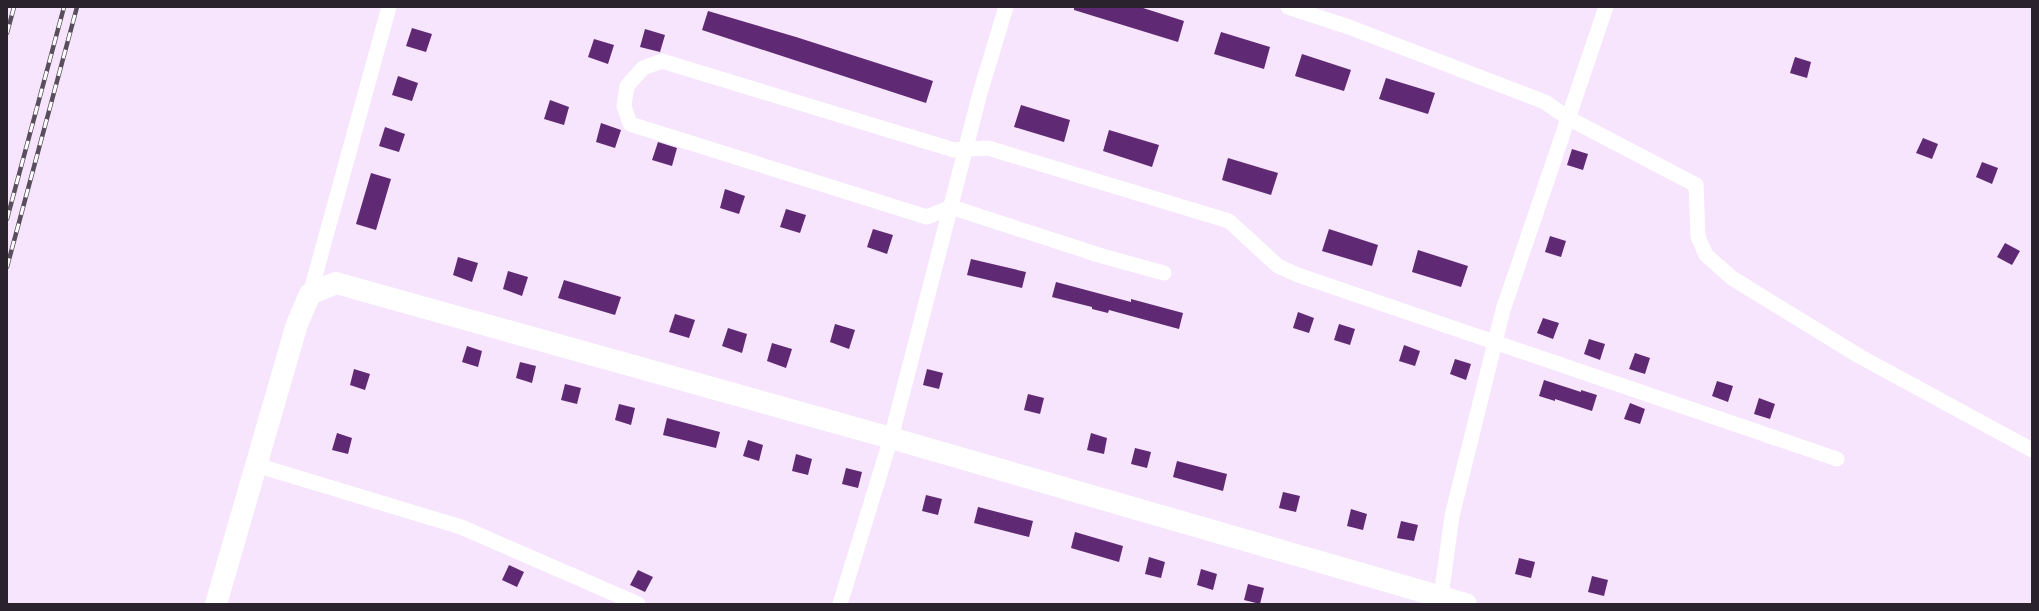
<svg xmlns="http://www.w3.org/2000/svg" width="2039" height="611" font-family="Cabin,sans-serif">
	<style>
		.building { fill: #5f2973 }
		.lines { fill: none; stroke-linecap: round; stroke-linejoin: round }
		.minor { stroke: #fff; stroke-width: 15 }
		.secondary { stroke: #fff; stroke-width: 22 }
		.rail-casing { stroke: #594f5c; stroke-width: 4.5 }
		.rail { stroke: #fff; stroke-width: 3; stroke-dasharray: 9; stroke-linecap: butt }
	</style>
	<rect width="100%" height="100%" fill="#f6e5fd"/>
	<path class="building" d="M1074,7H1140L1184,21L1178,42L1074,10Z
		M708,11L796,37L933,81L926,103L702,30Z
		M412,28L432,34L426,52L406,46Z
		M645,29L665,35L660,52L640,47Z
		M1221,32L1270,47L1264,69L1214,54Z
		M594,39L614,45L608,64L588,57Z
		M1302,54L1351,70L1344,91L1295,76Z
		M1795,57L1811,62L1807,78L1790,73Z
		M398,76L418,83L412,101L392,95Z
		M1386,78L1435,93L1428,114L1379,99Z
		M550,100L569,107L564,125L544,119Z
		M1021,105L1070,120L1064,142L1014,127Z
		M601,123L621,130L615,148L596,142Z
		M385,127L405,134L399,152L379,146Z
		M1109,130L1159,145L1152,167L1103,151Z
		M1923,138L1938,144L1932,159L1916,153Z
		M658,142L677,148L672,166L652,160Z
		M1572,149L1588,154L1583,170L1567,165Z
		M1228,158L1278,173L1271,195L1222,180Z
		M1982,162L1998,168L1992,184L1976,177Z
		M371,173L391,179L376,230L356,224Z
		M725,189L745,196L739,214L720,208Z
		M786,209L806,215L800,233L780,227Z
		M873,229L893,235L887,254L867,247Z
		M1329,229L1378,245L1372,266L1322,251Z
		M1550,236L1566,241L1561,257L1545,252Z
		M2005,243L2020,251L2012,265L1997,257Z
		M1418,250L1468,266L1461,287L1412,272Z
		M458,257L478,263L472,282L453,275Z
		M971,259L1026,272L1022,288L967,275Z
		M508,271L528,277L522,296L503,289Z
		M564,280L621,297L615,315L558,298Z
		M1056,282L1131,302V299L1183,313L1179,329L1109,310L1108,313L1092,309V307L1052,297Z
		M1298,312L1314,318L1309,333L1293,328Z
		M675,314L695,320L689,338L669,332Z
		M1543,318L1559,323L1553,339L1537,333Z
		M835,324L855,330L849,349L830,342Z
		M1339,324L1355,329L1350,345L1334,340Z
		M728,328L747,334L742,353L722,346Z
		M1589,339L1605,344L1600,360L1584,354Z
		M772,343L792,349L786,368L767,361Z
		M1404,345L1420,351L1415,366L1399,361Z
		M467,346L482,351L478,367L462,362Z
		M1635,353L1650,358L1645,374L1629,369Z
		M1455,359L1471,364L1466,380L1450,374Z
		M520,362L536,366L532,383L516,378Z
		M354,369L370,374L365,390L350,385Z
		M927,369L943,373L939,389L923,385Z
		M1544,380L1581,392V390L1597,395L1592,411L1555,399V401L1539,396Z
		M1717,381L1733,386L1728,402L1712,396Z
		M565,384L581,388L577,404L561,400Z
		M1028,394L1044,398L1040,414L1024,410Z
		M1759,398L1775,404L1770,419L1754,414Z
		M1630,403L1645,409L1640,424L1624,419Z
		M619,404L635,408L631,425L615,420Z
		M667,418L720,432L716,448L663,435Z
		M337,433L352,438L348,454L332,450Z
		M1091,433L1107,438L1104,454L1087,450Z
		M748,440L763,445L759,461L743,456Z
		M1135,448L1151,452L1147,468L1131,464Z
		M796,454L812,459L808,475L792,471Z
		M1177,461L1227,474L1223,491L1173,477Z
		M846,468L862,472L858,488L842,484Z
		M1283,492L1300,496L1296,512L1279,508Z
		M926,495L942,499L938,515L922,511Z
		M978,507L1033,521L1029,537L974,523Z
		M1351,509L1367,514L1363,530L1347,526Z
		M1401,521L1418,525L1414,541L1397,538Z
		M1075,532L1123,546L1119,562L1071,548Z
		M1149,557L1165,562L1161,578L1145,574Z
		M1519,558L1535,562L1531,578L1515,574Z
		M509,565L524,572L517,587L502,580Z
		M1201,569L1217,574L1213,590L1197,585Z
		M638,570L653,577L645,592L630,585Z
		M1592,576L1608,580L1604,596L1588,592Z
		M1248,584L1264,588L1260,604L1244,600Z"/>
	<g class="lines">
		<path class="minor" d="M1288,7L1349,27L1545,102L1568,118L1696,185L1698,237L1706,255L1732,278L1859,356L2032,450
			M1164,273L1102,256L951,207L927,217L630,124L624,106L627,86L643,68L662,61L954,150L988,148L1229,221L1278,266L1298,275C1478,335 1657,398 1837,459
			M310,294L389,7
			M256,465L461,527L638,604
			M840,604L891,438L980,93L1006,7
			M1440,604L1452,516L1503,310L1606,7"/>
		<path class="secondary" d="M216,604L297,324L310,294L336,283L891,438L1466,604"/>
		<defs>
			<path id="rail" d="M7,33L14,7
				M7,219L64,7
				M7,267L77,7"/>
		</defs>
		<use href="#rail" class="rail-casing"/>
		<use href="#rail" class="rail"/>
	</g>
	<rect width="2039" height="611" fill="none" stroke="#2a222d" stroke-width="16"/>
</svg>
